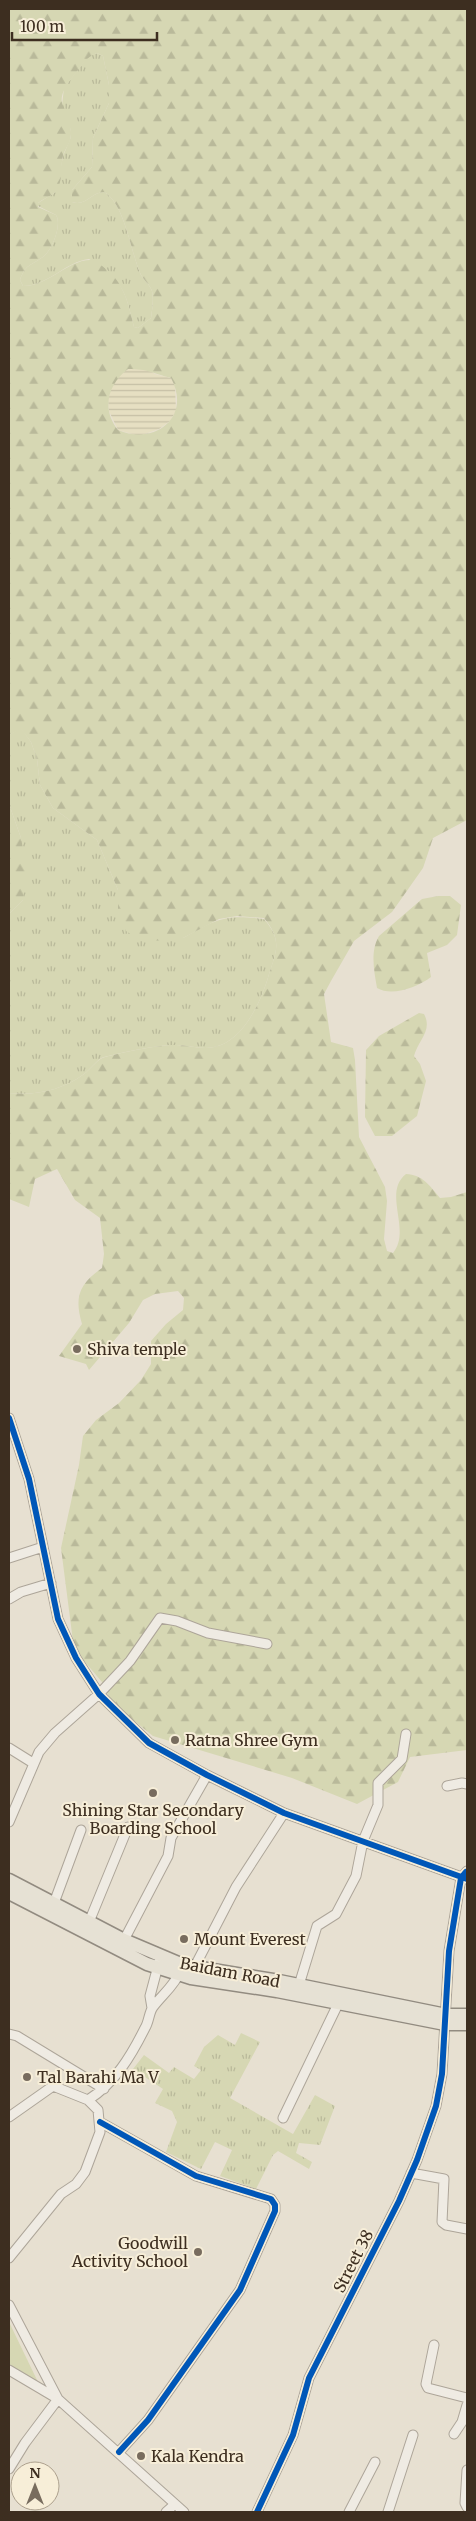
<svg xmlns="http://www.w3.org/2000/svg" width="476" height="2521" font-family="Merriweather,serif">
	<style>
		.farmland { fill: url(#farmland-rules) }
		.grass { fill: url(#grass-tufts) }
		.forest { fill: url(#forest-firs); fill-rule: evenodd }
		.green { fill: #d6d7b3 }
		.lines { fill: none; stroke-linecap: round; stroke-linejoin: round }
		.street-casing { stroke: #ada599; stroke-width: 11 }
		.primary-casing { stroke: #928b80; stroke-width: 15 }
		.street { stroke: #efebe3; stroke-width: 9 }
		.primary { stroke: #e6e1d4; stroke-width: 12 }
		.cycleway-casing { stroke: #f7eed8; stroke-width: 9 }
		.cycleway { stroke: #0057b8; stroke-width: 6 }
		.poi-dot { fill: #786c5e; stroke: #f7eed8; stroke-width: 2 }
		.labels { text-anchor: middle; stroke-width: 4; stroke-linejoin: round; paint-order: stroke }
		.poi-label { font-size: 16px; fill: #3d2e20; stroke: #f7eed8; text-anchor: start }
		.street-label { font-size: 16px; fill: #3d2e20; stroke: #f7eed8 }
	</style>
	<defs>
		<pattern id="farmland-rules" width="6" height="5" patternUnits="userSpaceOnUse" patternTransform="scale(1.25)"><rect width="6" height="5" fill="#e6dfc2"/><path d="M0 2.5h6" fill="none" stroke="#c6c0a6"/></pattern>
		<pattern id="grass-tufts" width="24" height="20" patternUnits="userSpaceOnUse" patternTransform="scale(1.25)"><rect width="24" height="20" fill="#d6d7b3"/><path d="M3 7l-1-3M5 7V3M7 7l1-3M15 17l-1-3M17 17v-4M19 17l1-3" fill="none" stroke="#b9b99a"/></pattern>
		<pattern id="forest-firs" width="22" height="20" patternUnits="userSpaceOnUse" patternTransform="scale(1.25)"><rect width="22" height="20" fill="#d6d7b3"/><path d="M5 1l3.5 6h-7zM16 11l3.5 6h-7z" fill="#b9b99a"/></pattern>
	</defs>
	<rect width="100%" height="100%" fill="#e7e0d1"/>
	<path class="farmland" d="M128,369H148L155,374L171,378L175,386L176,411L170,421L159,429L139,436L118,430L109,411L108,400L112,385L119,375Z"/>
	<path class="grass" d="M97,53L103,56L109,85V103L93,138L92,167L72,190V202C86,207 91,192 104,192C125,203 131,254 141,275C144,280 150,285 152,291C154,299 152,310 151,318L138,328L134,327C125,289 122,280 89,259C65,262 48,286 23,286L20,280C26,262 33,266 45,255C53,248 62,224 56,215L38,206V203L54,193L57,188L63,156L71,137V130L62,105L64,88L88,56Z
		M21,728L31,742L37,759L40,785L53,808L97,840L118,890V913L183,938C217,919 224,914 264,919C282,940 277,950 269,974C262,1000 243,1042 214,1047C201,1050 189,1045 176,1045C161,1044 120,1053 104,1057C97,1059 91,1069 84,1074C63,1090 35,1096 9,1093V914L23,900L21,838L9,804V735Z
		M241,2033L260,2042L230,2098L293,2134L315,2095L335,2106L320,2145L299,2143L296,2153L312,2162L309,2169L278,2151L273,2155L256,2189L220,2176L232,2150L215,2142L201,2169L166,2152L177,2122L172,2111L155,2103L163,2089L133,2069L144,2055L169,2073L174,2067L194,2079L201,2070L194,2066L204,2047L218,2035L235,2045Z"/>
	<path class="forest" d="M9,9H467V820L433,838L423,868L392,912L354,941L331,981L324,994L331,1042L353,1048L355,1060L359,1137L385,1187L387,1201L384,1239L387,1251L393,1253C412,1230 382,1193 406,1174C423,1175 429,1185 440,1198L451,1197L467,1192V1750L410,1757L398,1782L357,1804L292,1778L153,1736L112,1703L102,1682L74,1649L61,1548L79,1465L83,1436L96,1420L119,1403L141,1380L151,1364V1341L166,1324L183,1310L184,1298L178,1291L155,1294L143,1300L129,1323L89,1370L86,1364L59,1356L82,1324C74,1297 79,1284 102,1268L104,1254L100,1218L75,1200L57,1169L35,1179L29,1207L9,1199V1093C35,1096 63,1090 84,1074C91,1069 97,1059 105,1057C120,1053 161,1044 176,1045C189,1045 201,1050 214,1047C243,1042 262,1000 269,974C277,950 282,940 264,918L237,916L219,919L183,938L162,941L139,939L126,931L118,913V890L97,840L53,808L40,785L37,759L31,742L21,729L9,735ZM97,53L103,56L109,85V103L93,138L92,167L72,190V202C86,207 91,192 104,192C125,203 131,254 141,275C144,280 150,285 152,291C154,299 152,310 151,318L138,328L134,327C127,297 122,275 92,260C70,258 49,286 23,286L20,280C26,262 33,266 45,255C53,248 62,224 56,215L38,207V203C43,199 49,197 54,193C64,184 60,167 63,156C65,148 71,143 71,134C72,104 47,108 75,74C82,65 86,57 97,53ZM128,369C148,369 152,373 171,378C192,417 155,446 118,430C101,409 108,384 128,369Z
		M9,804L21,838L27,872L23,900L9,914Z
		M438,896H450L461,905L457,935L447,945L427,953L431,977C418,987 392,997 377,988C374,971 370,951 379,936L422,899Z
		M419,1013L424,1014C433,1031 418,1040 414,1056L420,1064L426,1081L417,1116L392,1136H375L365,1117L366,1050L379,1036Z"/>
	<path class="green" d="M9,2322L38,2382L9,2364Z"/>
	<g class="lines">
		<defs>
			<path id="street" d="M9,1418L29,1479L58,1619L76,1658L99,1694L149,1743L207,1775L284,1813L467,1879
				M9,1558L43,1547
				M9,1599L21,1592L51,1583
				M9,1748L33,1763
				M447,1786L462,1783L467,1784
				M9,1822L39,1752L55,1733L99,1694L130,1661L160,1618L177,1621L208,1633L267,1644
				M54,1903L81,1830
				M89,1922L128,1827
				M124,1940L168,1856L171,1838L207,1775
				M194,1968L236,1887L284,1813
				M299,1985L317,1926L336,1914L356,1876L363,1841L378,1805V1783L402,1759L406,1734
				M152,2008L150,1996L159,1962
				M9,2034L17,2036L104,2089
				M9,2117L53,2086L88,2100
				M283,2118L338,2004
				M100,2122L196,2176L271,2199L275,2205V2211L240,2290L148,2420L119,2452
				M411,2173L444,2179L442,2222L446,2225L467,2229
				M9,2258L61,2194L76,2184L85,2172L100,2132L98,2110L88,2100C115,2083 131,2056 145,2028C149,2022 149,2012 153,2007C163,1994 175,1985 181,1970
				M9,2305L58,2399L25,2443L9,2469
				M434,2345L426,2384L428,2388L467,2398
				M9,2370L58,2399L184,2512
				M454,2434L462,2422L467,2405
				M467,2470L465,2503L467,2507
				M166,2512L175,2504
				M257,2512L293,2435L309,2378L399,2201L417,2160L436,2106L442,2074L449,1951L461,1878L467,1871
				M349,2512L375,2462
				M388,2512L413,2435"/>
			<path id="primary" d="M9,1880L124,1940L183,1965L279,1981L446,2015H467
				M9,1893L147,1964L191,1978L277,1991L445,2024H467"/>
		</defs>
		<use href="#street" class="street-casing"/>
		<use href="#primary" class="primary-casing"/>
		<use href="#street" class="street"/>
		<use href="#primary" class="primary"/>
		<defs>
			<path id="cycleway" d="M9,1418L29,1479L58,1619L76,1658L99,1694L149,1743L207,1775L284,1813L467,1879
				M100,2122L196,2176L271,2199L275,2205V2211L240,2290L148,2420L119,2452
				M257,2512L293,2435L309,2378L399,2201L417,2160L436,2106L442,2074L449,1951L461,1878L466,1872"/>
		</defs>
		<use href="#cycleway" class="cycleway-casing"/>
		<use href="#cycleway" class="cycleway"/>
	</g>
	<g class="poi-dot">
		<circle cx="77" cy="1349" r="5"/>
		<circle cx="175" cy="1740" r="5"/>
		<circle cx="153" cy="1793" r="5"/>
		<circle cx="184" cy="1939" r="5"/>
		<circle cx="27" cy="2077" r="5"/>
		<circle cx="198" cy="2252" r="5"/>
		<circle cx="141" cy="2456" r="5"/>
	</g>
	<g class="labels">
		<g class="poi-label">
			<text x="87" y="1355">Shiva temple</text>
			<text x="185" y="1746">Ratna Shree Gym</text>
			<text x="153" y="1816" text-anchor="middle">Shining Star Secondary<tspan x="153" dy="18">Boarding School</tspan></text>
			<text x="194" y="1945">Mount Everest</text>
			<text x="37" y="2083">Tal Barahi Ma V</text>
			<text x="188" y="2249" text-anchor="end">Goodwill<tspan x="188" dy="18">Activity School</tspan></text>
			<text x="151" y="2462">Kala Kendra</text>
		</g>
		<g class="street-label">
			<text transform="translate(230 1972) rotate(11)" y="6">Baidam Road</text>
			<text transform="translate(353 2261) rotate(-63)" y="6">Street 38</text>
		</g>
	</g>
	<rect width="476" height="2521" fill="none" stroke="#3d2e20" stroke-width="20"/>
	<g transform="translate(35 2486)"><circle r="24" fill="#f7eed8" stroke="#ada18e"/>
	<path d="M0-4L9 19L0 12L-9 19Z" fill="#786c5e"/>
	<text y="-8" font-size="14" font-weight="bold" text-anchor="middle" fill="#3d2e20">N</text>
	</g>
	<path d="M12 32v8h145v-8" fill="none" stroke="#3d2e20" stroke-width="2.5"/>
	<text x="20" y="32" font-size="15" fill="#3d2e20" stroke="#f7eed8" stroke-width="4" paint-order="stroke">100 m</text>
</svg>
